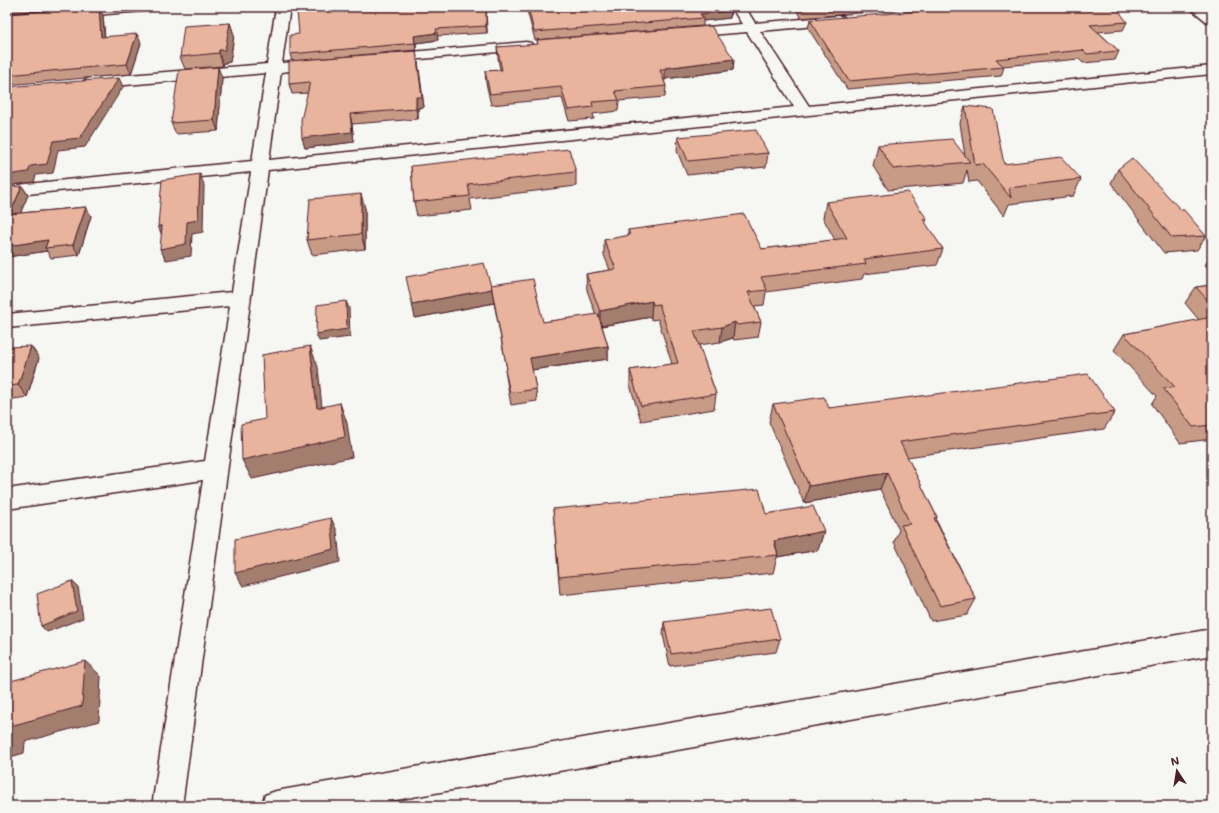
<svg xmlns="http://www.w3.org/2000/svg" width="1219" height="813" font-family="Mali,sans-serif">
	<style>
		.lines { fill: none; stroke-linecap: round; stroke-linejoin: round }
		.minor-casing { stroke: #4a1f2b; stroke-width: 3 }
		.major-casing { stroke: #4a1f2b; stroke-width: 3 }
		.minor { fill: #f6f6f2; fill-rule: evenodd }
		.major { fill: #f6f6f2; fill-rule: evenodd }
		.wall { fill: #c89b87; stroke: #4a1f2b }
		.shaded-wall { fill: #a37e6e; stroke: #4a1f2b }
		.building { fill: #e9b49d; stroke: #4a1f2b }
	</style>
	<rect width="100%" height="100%" fill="#f6f6f2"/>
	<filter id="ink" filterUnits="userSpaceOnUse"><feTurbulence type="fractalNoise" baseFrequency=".025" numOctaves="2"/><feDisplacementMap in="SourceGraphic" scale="8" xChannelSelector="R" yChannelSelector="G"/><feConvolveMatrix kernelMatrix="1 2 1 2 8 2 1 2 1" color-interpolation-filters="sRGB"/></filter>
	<g filter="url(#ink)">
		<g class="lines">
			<defs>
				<path id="minor" d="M94,7H151L149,10L144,11L70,17L65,16L63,13L65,10Z
					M276,7H290L282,63L319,60L324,61L326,64L324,67L319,68L281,72L269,160L794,107L747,32L684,37L679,36L677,33L679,30L684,29L742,24L731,7H745L755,23L839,16L844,17L846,20L844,23L839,24L760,31L809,106L1212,66V74L268,170L182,806H152L203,480L7,509V489L205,461L230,306L7,328V314L232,292L251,172L7,196V186L252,161L266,73L90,88L85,86L82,83L85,80L90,78L267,64Z
					M526,42L531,43L533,46L531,49L387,62L382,61L380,58L382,55L387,54Z
					M1212,629V655L362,806H261L265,795L276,791Z"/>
				<path id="major" d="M1189,7H1205L1212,12V23L1207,22Z"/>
			</defs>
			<use href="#minor" class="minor-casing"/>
			<use href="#major" class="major-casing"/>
			<use href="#minor" class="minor"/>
			<use href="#major" class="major"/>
		</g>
		<path class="wall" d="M7,7H82L7,13Z
			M99,7L103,16L105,37L141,43L131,74L7,85V14Z
			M486,7L487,33L437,36L438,40L416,43V50L292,61L290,54Z
			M526,7H729L731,11L730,18L703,21V26L535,40Z
			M795,7H931L801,18Z
			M810,20L1127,22L1123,30L1098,32L1119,51L1115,60L1083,63L1079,59L1003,66L1004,67L1001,76L847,89L808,28Z
			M230,23L234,35L230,62L224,63L223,66L185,69L180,57Z
			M537,40L734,59L733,70L665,79V81H664L666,86L665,97L619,101L618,111L593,114L594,119L569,121L562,98L491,105L486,83L485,71L500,70L498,58L497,47L538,45Z
			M418,61L424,107L418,108V119L352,124L354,142L305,148L308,93L292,94L289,84Z
			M222,78L218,131L176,134L171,123Z
			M965,106L1004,164L1081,179L1073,196L1009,204L1004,216L977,181L969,182L967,170L963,183L888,190L873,166L878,145L965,156L960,123Z
			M678,137L768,153L766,167L687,175L677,151Z
			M411,166L576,172V186L470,199L472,210L417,216L414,202Z
			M1118,169L1181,210L1206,236L1197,250L1164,253L1111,183Z
			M22,186L28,195L20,213L86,207L91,216L79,255L51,258L47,251L7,257Z
			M826,202L927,219L925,224L943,249L937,265L864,274L862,279L766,292L764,305L754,306L761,322L758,337L734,340L733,338L720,342L699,345L716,394L714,409L641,421L630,385V370L672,364L658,319L652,320L651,317L602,326L608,346V359L532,370L536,389L537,401L511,405L507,382L505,370L507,369L494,303L415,318L492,287L543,322L596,315L587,290L586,274L610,270L604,255V240L628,236V230L762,249L835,240L823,218Z
			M365,208V249L312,255L307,240Z
			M1212,254V271L1205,265Z
			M1212,285V439L1180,443L1152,404L1157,396L1114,350L1124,334L1199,320L1185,303L1196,287Z
			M7,347L39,358L27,397L7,400Z
			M773,404L829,408L1115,412L1104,429L907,457L937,517L936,520L976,599L967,615L931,621L894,542L899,530L880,489L804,503L769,422Z
			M553,509L766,514L824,531L818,550L777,557L773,573L560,595Z
			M664,622L780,639L776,652L670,666L663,635Z"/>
		<path class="shaded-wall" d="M99,7L103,16L105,46L101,37Z
			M486,7L487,33L486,26Z
			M731,11L730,18L703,21V18L700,14Z
			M230,23L234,35L230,62L224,63L223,66L219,53V50Z
			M437,33L438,40L416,43V50L414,36Z
			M137,34L141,43L131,74L127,64Z
			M416,51L424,107L418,108V119L416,109Z
			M734,59L733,70L665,79V68Z
			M218,67L222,78L218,131L214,120Z
			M119,78L123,87L85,147L58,150L53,173L36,175L34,182L7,186V175L31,166L53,141Z
			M350,114L352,124L354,142L305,148L302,138Z
			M200,174L204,185L203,232L192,234L191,256L166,260L160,249L187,222Z
			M22,186L28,195L16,224L10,214Z
			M361,194L365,208V249L361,234Z
			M86,207L91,216L79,255L73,245Z
			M158,226H162L163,238Z
			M48,240L45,248L47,251L7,257V246Z
			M492,289L494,303L415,318L412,304Z
			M346,301L349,308L350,337L319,341L316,334Z
			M652,301L651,317L600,326V311Z
			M735,322L733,338L720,342L722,327Z
			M31,346L39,358L27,397L18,385Z
			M310,346L318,367L324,428L317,408Z
			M608,346V359L531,370L530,358Z
			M340,403L347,423L352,457L252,479L242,460Z
			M887,473L880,489L804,503L809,486Z
			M331,518L337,531L340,562L243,586L235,573Z
			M824,531L818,550L777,557L778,555L774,541Z
			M72,581L78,587L83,618L47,632L41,626Z
			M85,661L101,676L99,721L25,742L24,753L7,758V727Z"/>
		<path class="building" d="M99,7L101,37L137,34L127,64L7,75V14Z
			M343,7H486V26L436,29L437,33L414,36L415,43L290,54V35L299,34L297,10Z
			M528,7H729L731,11L700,14L703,18L534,32Z
			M801,7H831L803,9Z
			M967,7H1116L1127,22L1090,25L1119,51L1087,54L1083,50L996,59L1004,67L849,81L810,20Z
			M230,23L225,50H219V53L180,57L184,26Z
			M711,26L734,59L665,68V70H660L666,86L615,91L619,100L592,102L593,107L568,110L561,87L490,94L485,71L502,70L497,47L538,44L537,40Z
			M416,51L422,97H416V109L350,114L352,132L302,138L301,120L310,82L289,84V61Z
			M218,67L214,120L171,123L179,70Z
			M119,78L80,138L53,141L47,164L31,166L28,172L7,175V87Z
			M965,106L993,109L1004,164L1061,157L1081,179L1009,188L1011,198L983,164L975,165Z
			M756,130L768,153L688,161L678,137Z
			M952,139L970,162L893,169L878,145Z
			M569,149L576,172L468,184L470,196L414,202L411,166Z
			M1132,158L1181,210H1184L1206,236L1172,238L1118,169Z
			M200,174L198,220L187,222L186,244L160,249L162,226H158L162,180Z
			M22,186L10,214L86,207L73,245L45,248L48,240L7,246V187Z
			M908,192L927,219H923L943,249L864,259L866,264L761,277L767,290L748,292L761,322L737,325L735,322L722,327L694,331L716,394L641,406L630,370L678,363L659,304L653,305L652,301L600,311L586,274L616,269L604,240L630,235L628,230L744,214L762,249L847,238L826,202Z
			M361,194V234L307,240L310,199Z
			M484,263L492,289L412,304L406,277Z
			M533,279L543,322L598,314L608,346L530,358L536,389L510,393L505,370L507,369L491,285Z
			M1212,285V305L1196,287Z
			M346,301L347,329L316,334L317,305Z
			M1212,317V425L1193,427L1163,388L1175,387L1124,334Z
			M31,346L18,385L7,386V347Z
			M310,346L317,408L340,403L345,437L242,460L241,424L265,419L262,355Z
			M1088,374L1115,412L900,442L937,517L934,518L976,599L940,606L901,525L910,524L887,473L809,486L773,404L824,397L829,408Z
			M759,489L766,514L813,506L824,531L774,541L778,555L559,577L553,509Z
			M331,518L334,549L235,573V539Z
			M72,581L77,611L41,626L37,594Z
			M771,608L780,639L671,654L664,622Z
			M85,661L82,706L7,727V682Z"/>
	</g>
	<rect width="1219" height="813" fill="none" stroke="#f6f6f2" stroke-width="24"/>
	<rect x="12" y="12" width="1195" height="789" fill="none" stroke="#4a1f2b" stroke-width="1.5" filter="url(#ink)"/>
	<g transform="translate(1177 771) rotate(348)" stroke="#f6f6f2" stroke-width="3" paint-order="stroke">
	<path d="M0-3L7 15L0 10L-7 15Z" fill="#4a1f2b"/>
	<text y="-6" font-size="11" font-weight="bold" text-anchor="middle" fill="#4a1f2b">N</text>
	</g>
</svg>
